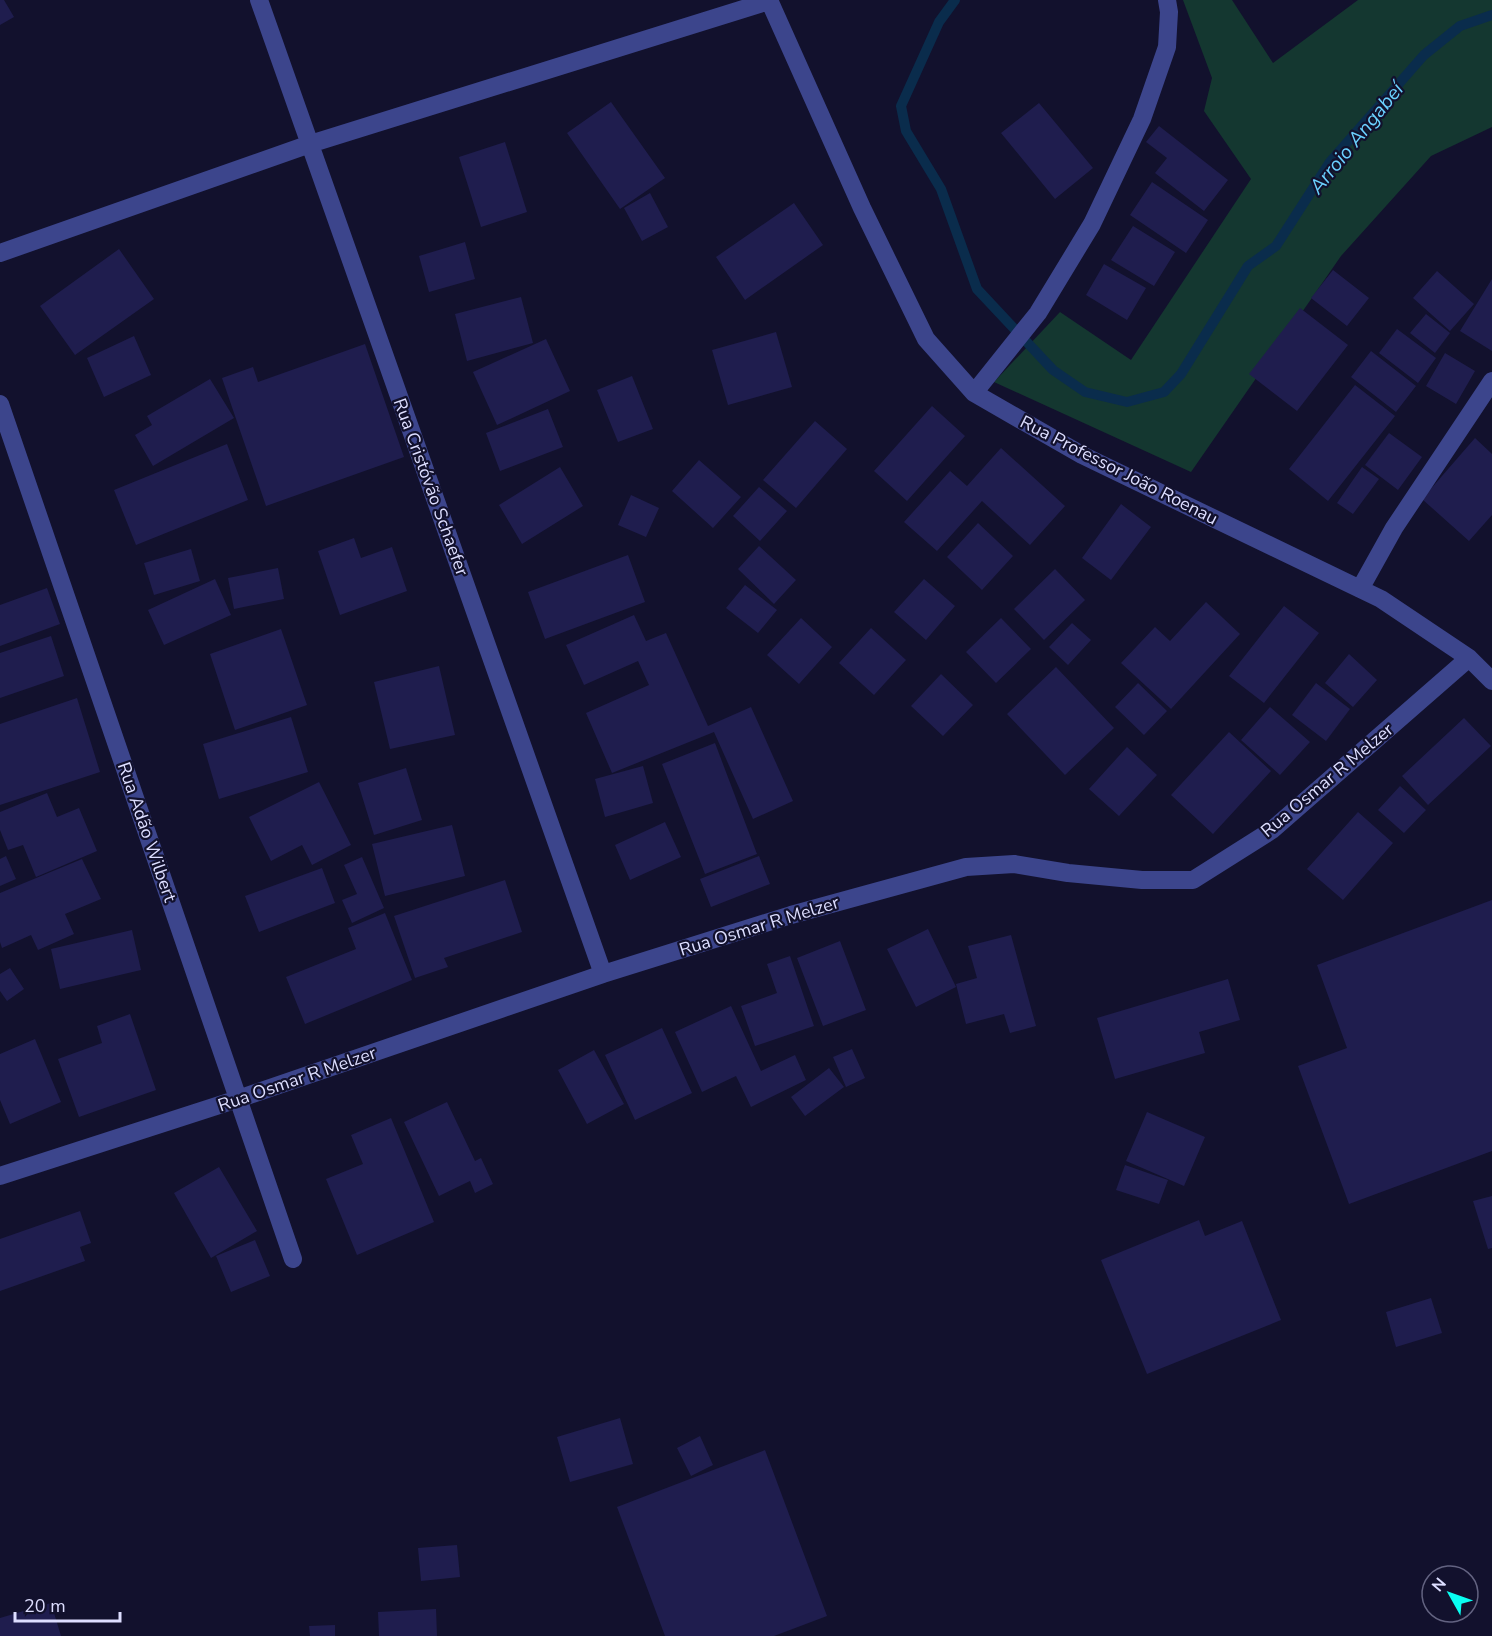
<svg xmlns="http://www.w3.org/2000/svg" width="1492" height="1636" font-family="'Nunito Sans',sans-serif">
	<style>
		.green { fill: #143730 }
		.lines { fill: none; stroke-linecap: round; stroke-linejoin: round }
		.stream { stroke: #0a2c4c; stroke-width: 10 }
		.building { fill: #1f1d4e }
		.minor { stroke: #3c458c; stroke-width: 18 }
		.labels { text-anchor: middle; stroke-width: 4.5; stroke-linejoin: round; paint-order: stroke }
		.street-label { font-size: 18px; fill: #dddeff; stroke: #12112d }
		.water-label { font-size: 20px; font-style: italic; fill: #6bd1ff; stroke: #12112d }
	</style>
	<rect width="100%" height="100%" fill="#12112d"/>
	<path class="green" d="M1183,0H1232L1273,63L1358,0H1492V127L1431,156L1341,256L1191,472L994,382L1060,312L1131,360L1251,179L1204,111L1212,78Z"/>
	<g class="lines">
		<path class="stream" d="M955,0L939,22L901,106L906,131L941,189L977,289L1053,370L1085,392L1127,402L1164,392L1181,374L1248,266L1276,246L1330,162L1424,55L1460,26L1492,15"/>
	</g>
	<path class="building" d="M0,0H4L14,17L0,25Z
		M611,102L665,178L620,209L567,133Z
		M1039,103L1093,168L1055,199L1001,133Z
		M1159,126L1228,180L1204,211L1155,173L1167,158L1146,142Z
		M505,142L527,212L481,227L459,157Z
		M1152,182L1208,220L1186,253L1130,215Z
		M650,193L668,227L642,241L624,208Z
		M794,203L823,245L745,300L716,257Z
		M1133,226L1175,252L1154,286L1111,260Z
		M465,242L475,279L429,292L419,256Z
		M119,249L154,299L75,355L40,306Z
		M1104,264L1146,288L1127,320L1086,295Z
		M1333,270L1369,298L1347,326L1311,298Z
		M1437,271L1474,304L1450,331L1413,298Z
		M1492,279V351L1460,331Z
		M521,297L533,343L467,361L455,314Z
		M1300,308L1348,345L1297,411L1249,374Z
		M1426,314L1450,333L1435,353L1410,333Z
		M1397,329L1436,358L1418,383L1379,353Z
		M776,332L792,387L728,405L712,350Z
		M134,336L151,375L104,397L87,358Z
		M546,339L570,391L497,425L473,372Z
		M365,344L404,457L266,506L222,378L253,367L258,382Z
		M1371,351L1416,386L1396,412L1351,377Z
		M1445,353L1475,371L1456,404L1426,386Z
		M632,376L653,429L618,442L597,390Z
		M210,379L234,418L153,466L135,435L152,425L147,416Z
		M1355,385L1395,416L1328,501L1289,469Z
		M932,406L965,436L907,501L874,471Z
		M548,409L563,447L500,471L486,433Z
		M815,421L847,449L796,508L763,480Z
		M1389,433L1422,457L1398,490L1365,465Z
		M1475,438L1492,454V515L1469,541L1422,499Z
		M227,444L248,500L136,545L114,490Z
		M1001,448L1065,506L1030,545L982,501L937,551L904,522L950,471L967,486Z
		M699,460L741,497L713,528L672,491Z
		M560,467L583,506L522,544L499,505Z
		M1362,467L1379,479L1353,514L1337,503Z
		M759,487L787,511L760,541L733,516Z
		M631,495L659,508L646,537L618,525Z
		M1121,504L1151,527L1111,580L1082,558Z
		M978,523L1013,556L982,590L947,557Z
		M354,538L361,558L392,547L407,591L340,615L318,551Z
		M759,546L796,580L774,604L738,569Z
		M191,549L200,581L154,595L144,563Z
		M628,555L645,602L545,639L528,592Z
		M278,568L284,599L234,609L228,578Z
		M1055,569L1085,600L1044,640L1014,609Z
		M215,579L231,615L164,645L148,610Z
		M924,579L955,606L926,640L894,612Z
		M745,585L777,610L758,633L726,608Z
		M47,588L60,624L0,646V605Z
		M1206,602L1240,634L1171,709L1121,663L1155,627L1170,641Z
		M1284,606L1319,633L1264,703L1229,676Z
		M634,615L646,641L666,633L708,726L751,707L793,801L753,819L714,732L612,773L586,713L649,685L638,661L584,685L566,645Z
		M801,618L832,647L799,684L767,655Z
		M1001,618L1031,649L996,683L966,652Z
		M1072,623L1091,640L1068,665L1049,647Z
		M871,628L906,660L874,695L839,663Z
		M281,629L307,705L235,730L210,654Z
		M51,636L64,676L0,698V653Z
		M1349,654L1377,680L1353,707L1325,683Z
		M439,666L455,735L390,749L374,682Z
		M1056,667L1114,728L1065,775L1007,714Z
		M941,674L973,705L943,736L911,706Z
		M1138,683L1167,711L1144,735L1115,707Z
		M1316,683L1350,709L1326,741L1292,715Z
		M77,698L100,772L0,805V724Z
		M1270,707L1310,742L1280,775L1241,740Z
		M291,717L308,772L219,799L203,744Z
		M1464,718L1491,746L1428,805L1402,776Z
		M1229,732L1271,771L1213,834L1171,795Z
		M715,743L757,854L705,874L662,764Z
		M1127,747L1157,775L1119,816L1089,789Z
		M643,766L653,803L605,817L595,779Z
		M406,768L422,820L374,835L358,783Z
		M319,782L351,845L312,865L302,845L271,861L249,817Z
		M1400,786L1426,810L1404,833L1378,810Z
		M47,793L57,817L79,808L97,851L36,877L23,845L8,850L0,830V812Z
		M1358,812L1393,843L1343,900L1307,869Z
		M665,822L681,857L630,880L615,845Z
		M452,825L465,876L385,896L372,844Z
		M6,856L16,879L0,886V859Z
		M759,856L770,884L711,907L700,879Z
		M362,857L384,908L352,923L342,900L357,894L344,865Z
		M82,859L101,899L65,914L74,934L38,950L31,935L2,948L0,942V893Z
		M322,868L335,903L259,932L245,896Z
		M505,880L522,932L444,958L448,967L415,978L394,916Z
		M1492,900V1151L1349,1204L1298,1066L1347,1048L1317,965Z
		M385,913L412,980L305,1024L286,977L356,949L348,928Z
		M928,929L956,987L916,1007L887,949Z
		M132,930L141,970L60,989L51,949Z
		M1011,935L1036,1026L1010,1033L1004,1014L966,1024L956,984L977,978L968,946Z
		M840,941L866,1010L823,1026L797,958Z
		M790,956L814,1026L755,1046L741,1006L777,993L767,964Z
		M10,968L24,989L7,1001L0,991V974Z
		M1228,979L1240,1020L1199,1032L1205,1053L1115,1079L1097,1018Z
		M731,1006L761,1071L795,1055L806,1080L751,1107L736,1076L702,1092L675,1032Z
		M130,1014L156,1090L79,1117L58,1059L102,1043L97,1026Z
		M662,1028L692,1093L635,1120L605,1055Z
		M35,1039L61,1102L10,1124L0,1100V1054Z
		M852,1049L865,1078L846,1087L833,1057Z
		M594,1050L624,1104L587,1124L558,1070Z
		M829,1068L844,1087L805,1116L791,1097Z
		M447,1102L475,1161L481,1158L493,1184L475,1193L470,1181L439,1196L404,1122Z
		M1147,1112L1205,1137L1184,1186L1126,1161Z
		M391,1118L434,1222L357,1255L326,1179L363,1164L351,1135Z
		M1125,1165L1168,1180L1159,1204L1116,1190Z
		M219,1167L257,1231L211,1258L174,1193Z
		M1492,1196V1248L1488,1249L1473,1201Z
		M80,1211L91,1243L80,1247L85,1261L0,1291V1239Z
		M1199,1220L1205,1236L1242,1221L1281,1320L1147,1374L1101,1260Z
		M255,1240L270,1276L231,1292L216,1256Z
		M1431,1298L1442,1333L1396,1347L1386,1312Z
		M620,1418L633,1464L570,1482L557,1437Z
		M700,1436L713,1465L691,1476L677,1448Z
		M765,1450L827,1616L774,1636H665L617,1507Z
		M457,1545L460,1577L421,1581L418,1548Z
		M51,1603L61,1636H0V1618Z
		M436,1609L437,1636H379L378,1612Z
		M335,1625V1636H310L309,1626Z"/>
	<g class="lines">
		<path class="minor" d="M259,0L603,974
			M769,0L862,208L926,339L974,393L1082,455L1381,599L1469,658L1492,681
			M0,253L310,144L769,1
			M974,393L1038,313L1092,224L1142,119L1167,47L1169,12L1167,0
			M0,404L293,1259
			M1360,589L1394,528L1492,381
			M0,1176L238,1099L603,974L791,915L966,867L1014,864L1068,873L1142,880H1193L1272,830L1469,658"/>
	</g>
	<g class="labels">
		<g class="street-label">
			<text transform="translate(1119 470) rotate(27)" y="6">Rua Professor João Roenau</text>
			<text transform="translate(431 487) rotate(70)" y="6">Rua Cristóvão Schaefer</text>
			<text transform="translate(1327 780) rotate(-40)" y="6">Rua Osmar R Melzer</text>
			<text transform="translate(147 832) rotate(71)" y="6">Rua Adão Wilbert</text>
			<text transform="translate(759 926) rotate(-17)" y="6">Rua Osmar R Melzer</text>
			<text transform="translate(297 1079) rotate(-19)" y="6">Rua Osmar R Melzer</text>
		</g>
		<g class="water-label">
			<text transform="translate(1356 138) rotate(-51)" y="7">Arroio Angabeí</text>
		</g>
	</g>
	<g transform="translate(1450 1594) rotate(310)"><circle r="28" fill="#12112d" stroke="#636381" stroke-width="1.5"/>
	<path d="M0-4.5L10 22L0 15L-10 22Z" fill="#09fff2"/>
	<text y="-9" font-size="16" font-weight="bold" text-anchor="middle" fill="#dddeff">N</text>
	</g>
	<path d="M15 1612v9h105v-9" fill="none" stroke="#dddeff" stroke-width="3"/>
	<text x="24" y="1612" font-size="18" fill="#dddeff" stroke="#12112d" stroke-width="4.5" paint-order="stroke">20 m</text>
</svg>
